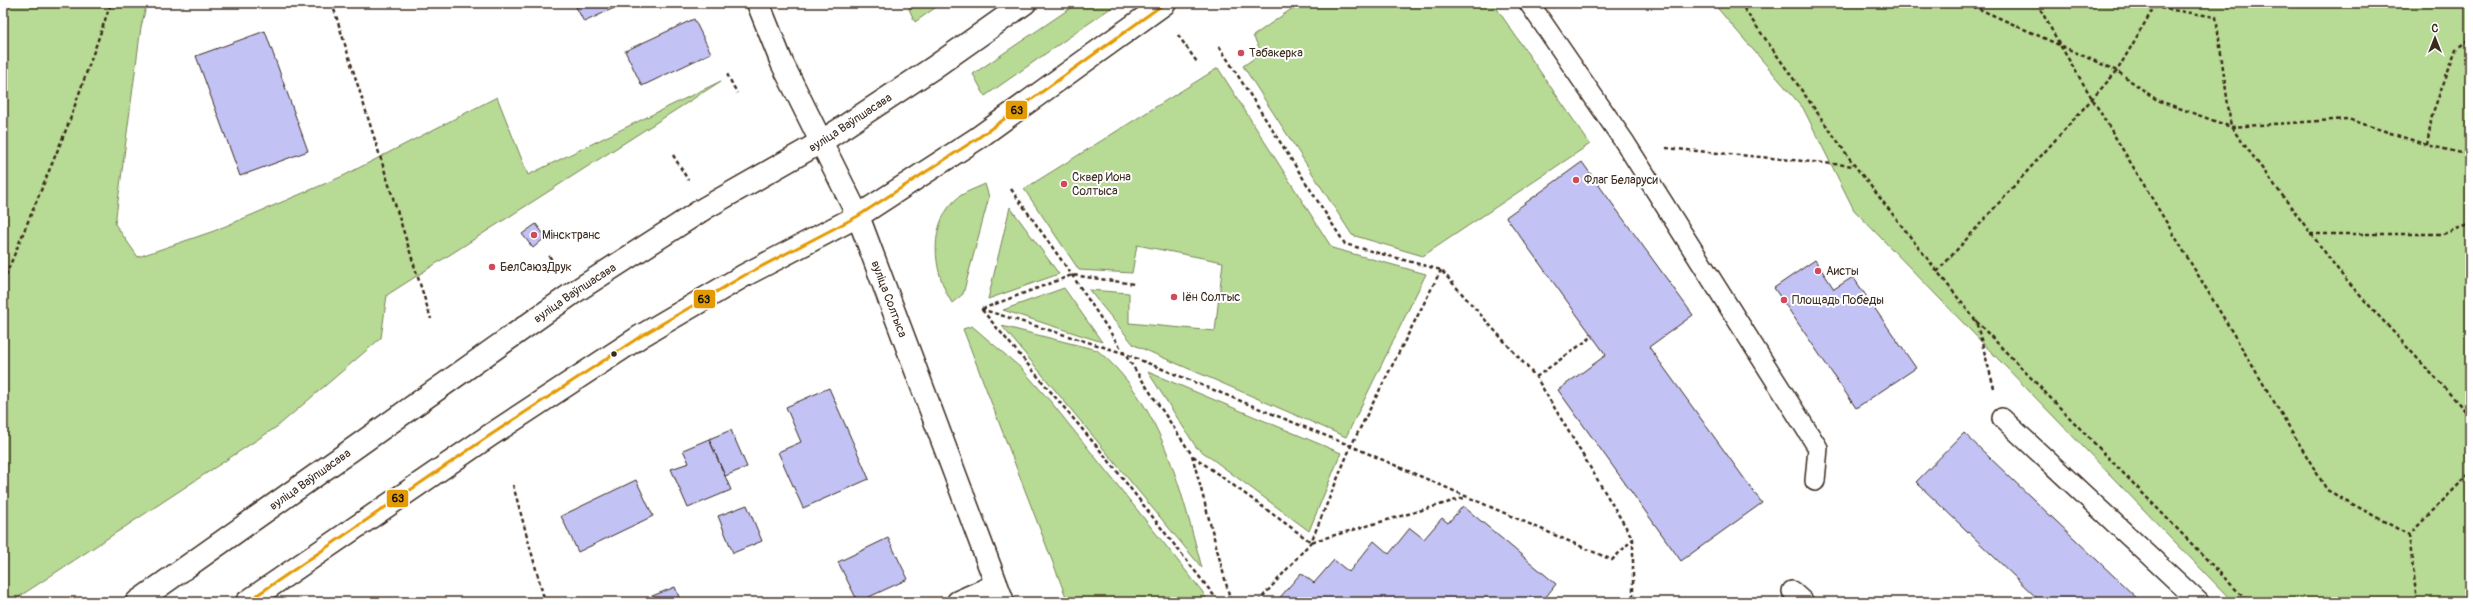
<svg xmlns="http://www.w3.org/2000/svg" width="2473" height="605" font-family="Pangolin,sans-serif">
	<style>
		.green { fill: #b7da94; stroke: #798259 }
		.building { fill: #c2c2f4; stroke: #3b2a1e }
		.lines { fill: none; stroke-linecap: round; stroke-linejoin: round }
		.lane-casing { stroke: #3b2a1e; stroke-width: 22 }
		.street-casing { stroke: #3b2a1e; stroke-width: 25 }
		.secondary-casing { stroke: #3b2a1e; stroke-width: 25 }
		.path { stroke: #3b2a1e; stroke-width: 2.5; stroke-dasharray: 4 3; stroke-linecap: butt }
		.lane { stroke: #fff; stroke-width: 19 }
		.street { stroke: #fff; stroke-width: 22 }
		.secondary { stroke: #fff; stroke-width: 22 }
		.bus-1-casing { stroke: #fff; stroke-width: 6 }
		.bus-1 { stroke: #e49a03; stroke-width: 3 }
		.poi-dot { fill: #d1495b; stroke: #fff; stroke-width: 1.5 }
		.bus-dot { fill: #3b2a1e; stroke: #fff; stroke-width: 1.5 }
		.labels { text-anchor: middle; stroke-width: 4; stroke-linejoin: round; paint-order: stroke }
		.poi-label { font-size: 12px; fill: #3b2a1e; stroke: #fff; text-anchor: start }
		.street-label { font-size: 12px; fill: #3b2a1e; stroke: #fff }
		.line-badge { stroke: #fff; stroke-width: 1.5 }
		.pale-badge-label { font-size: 11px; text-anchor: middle; font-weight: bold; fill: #111 }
	</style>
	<rect width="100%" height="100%" fill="#fff"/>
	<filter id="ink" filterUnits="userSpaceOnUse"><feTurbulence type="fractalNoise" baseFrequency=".025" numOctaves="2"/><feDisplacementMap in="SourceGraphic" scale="8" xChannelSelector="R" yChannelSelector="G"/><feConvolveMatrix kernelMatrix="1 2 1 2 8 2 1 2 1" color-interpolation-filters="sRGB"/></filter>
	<g filter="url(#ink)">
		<path class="green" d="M12,3H147L141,27L115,224L138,257L214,231L343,176L497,97L528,175L721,81L387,295L381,338L278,426L11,602H3V8Z
			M912,3H942L915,22L909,9Z
			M1078,3H1118L985,96L973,74Z
			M1300,3H1493L1590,144L1423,256L1352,235L1243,66L1262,53L1253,36Z
			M1713,3H2470V602H2233L1854,210L1803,108Z
			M1218,68L1332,248L1426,274L1346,437L1134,345L1089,290L1129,293V323L1215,331L1223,262L1137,245L1132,273L1079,270L1024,189Z
			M985,184L989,197L963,294L952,303C932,271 927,221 960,196C967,191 977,188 985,184Z
			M1010,207L1059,274L988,299Z
			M1064,288L1102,342L1003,310Z
			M972,326L1022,369L1051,402L1202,591L1208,602H1068L963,329Z
			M1002,326L1097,350C1162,403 1181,491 1202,568Z
			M1148,372L1341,453L1309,531L1196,447Z"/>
		<path class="building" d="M574,3H625L584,22Z
			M694,19L711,53L642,86L625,51Z
			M265,31L308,151L240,176L196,56Z
			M1582,162L1693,315L1649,347L1762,503L1681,561L1558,390L1606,355L1506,217Z
			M536,224L546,237L533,248L522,234Z
			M1815,260L1834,289L1853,277L1916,368L1856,408L1774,288Z
			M829,388L869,479L803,508L778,452L801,442L786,407Z
			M731,430L747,467L725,476L709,439Z
			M1964,433L2013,480L2141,602H2041L1916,482Z
			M709,439L731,490L688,508L671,469L689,463L683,450Z
			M636,480L653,516L578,552L561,516Z
			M747,505L762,541L733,553L718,516Z
			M1463,506L1556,584L1542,602H1276L1301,573L1314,583L1334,560L1349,572L1374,541L1389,554L1410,528L1424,539L1442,518L1448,523Z
			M888,538L908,579L858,602L838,562Z
			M675,587L681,602H637Z"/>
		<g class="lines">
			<defs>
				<path id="lane" d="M1529,3L1626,144L1818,448L1815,481
					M2002,418L2199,602
					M1792,591L1804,602"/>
				<path id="street" d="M958,602L996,585"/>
				<g id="secondary">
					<path id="s1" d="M758,3L782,63L858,216L1003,602"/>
					<path id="s2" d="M137,602L573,293L705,208L821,142L933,68L1025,3"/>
					<path d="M247,602L489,436L641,336L745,275L858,216L978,138L1165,3"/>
				</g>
			</defs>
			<use href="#lane" class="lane-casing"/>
			<use href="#street" class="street-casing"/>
			<use href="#secondary" class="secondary-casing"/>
			<path class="path" d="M332,3L431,319
				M1740,3L1855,166L1976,321L1994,388
				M1966,3L2117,71L2157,100L2231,127L2348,119L2427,145L2470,155
				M2037,3L2060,45L2327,490L2409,535L2470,473
				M1178,35L1197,62
				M1219,46L1345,244L1441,270L1536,377L1633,539V602
				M727,74L737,93
				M2427,145L2432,115L2456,49L2470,39
				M1666,148L1855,166
				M673,155L688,180
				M1011,189L1072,275L1192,455L1231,602
				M2310,234H2443L2470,224
				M549,256L556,265
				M1937,272L2117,71L2154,7L2216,17L2231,127L2345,279L2470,416
				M3,282L68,125L111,3
				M981,309L1123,353L1351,446L1612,560L1633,539
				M982,309L1072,275L1134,284
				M982,310L1109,461L1219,602
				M1976,321L2248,602
				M1536,377L1593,336
				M1193,456L1311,542L1467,497
				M513,485L545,602
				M2409,535L2417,602
				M1258,602L1311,542L1351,446L1441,270"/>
			<use href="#lane" class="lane"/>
			<use href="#street" class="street"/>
			<use href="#secondary" class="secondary"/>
			<defs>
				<path id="bus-1" d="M247,602L489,436L641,336L745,275L858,216L978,138L1165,3"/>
			</defs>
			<use href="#bus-1" class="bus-1-casing"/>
			<use href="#bus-1" class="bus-1"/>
		</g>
	</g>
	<g class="poi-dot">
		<circle cx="1241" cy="53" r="4"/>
		<circle cx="1576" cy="180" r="4"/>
		<circle cx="1064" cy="184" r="4"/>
		<circle cx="534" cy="235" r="4"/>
		<circle cx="492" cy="267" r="4"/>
		<circle cx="1818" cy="271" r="4"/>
		<circle cx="1174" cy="297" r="4"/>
		<circle cx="1784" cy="300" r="4"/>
	</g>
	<circle class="bus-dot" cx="614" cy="354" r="3.5"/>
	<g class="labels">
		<g class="poi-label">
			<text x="1249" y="57">Табакерка</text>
			<text x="1072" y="181">Сквер Иона<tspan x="1072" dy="14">Солтыса</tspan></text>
			<text x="1584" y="184">Флаг Беларуси</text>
			<text x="542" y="239">Мінсктранс</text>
			<text x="500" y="271">БелСаюзДрук</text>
			<text x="1826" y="275">Аисты</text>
			<text x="1182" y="301">Іён Солтыс</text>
			<text x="1792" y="304">Площадь Победы</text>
		</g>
		<g class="street-label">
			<text dy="4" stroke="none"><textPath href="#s2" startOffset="860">вуліца Ваўпшасава</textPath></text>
			<text dy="4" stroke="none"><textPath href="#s2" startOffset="536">вуліца Ваўпшасава</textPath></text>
			<text dy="4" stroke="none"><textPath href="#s1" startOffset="324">вуліца Солтыса</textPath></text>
			<text dy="4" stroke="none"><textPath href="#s2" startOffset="212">вуліца Ваўпшасава</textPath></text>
		</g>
	</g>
	<g class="line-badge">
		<rect x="1005" y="100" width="23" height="20" rx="4" fill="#e49a03"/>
		<rect x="693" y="289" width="23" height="20" rx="4" fill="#e49a03"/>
		<rect x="386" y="489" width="23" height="19" rx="4" fill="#e49a03"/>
	</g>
	<g class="pale-badge-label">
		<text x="1017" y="114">63</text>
		<text x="704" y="303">63</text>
		<text x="398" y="502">63</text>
	</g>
	<rect width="2473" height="605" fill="none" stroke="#fff" stroke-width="16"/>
	<rect x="8" y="8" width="2457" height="589" fill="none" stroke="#3b2a1e" stroke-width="1.5" filter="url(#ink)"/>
	<g transform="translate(2435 38)" stroke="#ffffff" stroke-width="3" paint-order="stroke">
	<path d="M0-3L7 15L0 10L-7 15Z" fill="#3b2a1e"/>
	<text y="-6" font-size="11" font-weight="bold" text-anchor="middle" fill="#3b2a1e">С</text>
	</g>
</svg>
